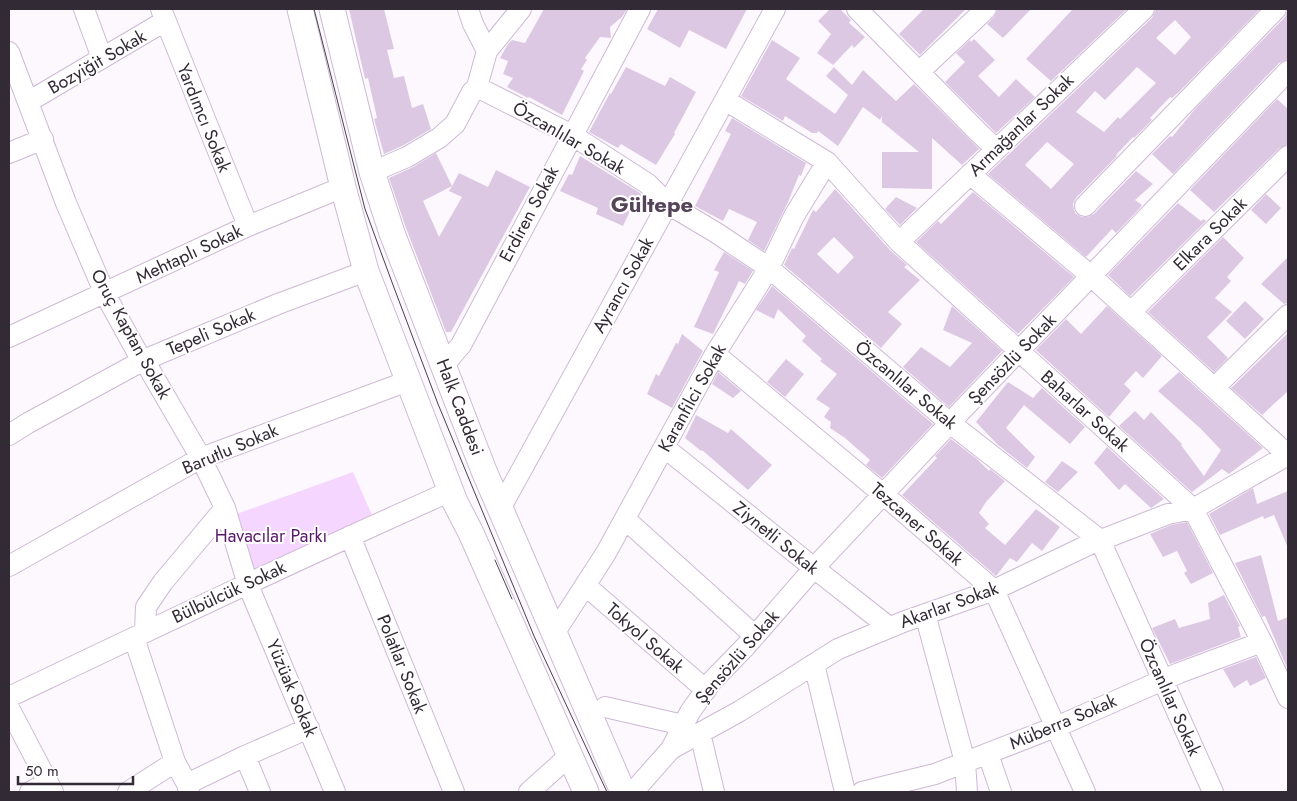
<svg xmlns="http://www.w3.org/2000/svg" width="1297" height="801" font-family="Jost,sans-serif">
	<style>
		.green { fill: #f5d6ff }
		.building { fill: #ddc8e4; fill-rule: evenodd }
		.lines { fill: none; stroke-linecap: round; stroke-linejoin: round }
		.minor-casing { stroke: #ceb9d5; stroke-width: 22 }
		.major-casing { stroke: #ceb9d5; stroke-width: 27 }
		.minor { stroke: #fff; stroke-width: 20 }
		.major { stroke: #fff; stroke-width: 25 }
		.tram { stroke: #48414a; stroke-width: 1 }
		.labels { text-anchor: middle; stroke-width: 4; stroke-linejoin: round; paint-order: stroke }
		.street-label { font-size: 18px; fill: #322a34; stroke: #fff }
		.park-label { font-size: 18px; fill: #581769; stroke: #fff }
		.district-label { font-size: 22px; font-weight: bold; fill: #55435a; stroke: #fff }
	</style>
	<rect width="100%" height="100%" fill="#fcf8fe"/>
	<path class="green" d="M353,472L376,524L248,585L228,517Z"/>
	<path class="building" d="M349,9H384L394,49L387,50L394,78L404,76L412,108L423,104L431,129L402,146L384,154L374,119L377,118L368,78L365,79Z
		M544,9H627L622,17L610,27L611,38L600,37L585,58L587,60L581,69L584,71L562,115L529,97L528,98L507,87L513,78L503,74L508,61L500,58L508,44L512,40L525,43Z
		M658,9H747L726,49L689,30L680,48L647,29Z
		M830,9H840L851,20L849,23L865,37L854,48L852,45L833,65L817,53L831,34L818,21Z
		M924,9H966L920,55L899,34Z
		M998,9H1031L1003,38L987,24L994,17Z
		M1073,9H1127L1051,81L1026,59Z
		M1156,9H1260L1179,92L1172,98L1170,97L1150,118L1152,120L1134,138L1133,137L1116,155L1117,156L1076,198L1073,204L1074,210L1076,214L1082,217H1088L1094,214L1136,171L1153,184L1135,200L1142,205L1139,209L1116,233L1112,229L1086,257L988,174L1152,18ZM1175,20L1191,37L1175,55L1156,38ZM1137,67L1156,83L1120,119L1118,117L1104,132L1076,112L1095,91L1105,100ZM1047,142L1074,164L1051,189L1025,165Z
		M1288,9V59L1279,63L1173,174L1152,154L1170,136L1172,137L1196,108L1285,17Z
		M974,39L995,60L978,76L999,97L1016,79L1035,97L996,133L945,82L965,62L956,53L970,40L971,42Z
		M772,40L800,58L786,79L835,114L848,95L826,76L834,67L852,85L863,70L896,101L914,84L979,149L962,165L932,138V189L882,188V152H919L882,122V116L880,120L863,107L838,146L818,131L817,133H812L785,116L783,121L741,96Z
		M626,67L665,86L670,77L696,92L674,133L675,134L656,165L621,144L618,148L589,132L610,93L611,94Z
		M1277,99L1288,109V144L1280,148L1214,212L1190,190Z
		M732,118L806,163L801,176L799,175L788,202L764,251L748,240L757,222L729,209L723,221L695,206L731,134L725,131Z
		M436,153L452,186L459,173L488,187L496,170L530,187L451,332H446L406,228L389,178L413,167ZM452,186L449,191L462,197L439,237L423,201Z
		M580,156L640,193L645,198L639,211L632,207L623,226L596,214L598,208L560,191L569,174L572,175Z
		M835,189L890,250L907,265L904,267L920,280L888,312L902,324L881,348L784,265L792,248L794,249L813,210L816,212ZM834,237L854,257L838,274L817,254Z
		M973,192L1074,277L1018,334L916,242L938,221L941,224Z
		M1266,194L1281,208L1266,224L1251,210Z
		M896,197L917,208L900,225L885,209Z
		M1178,203L1201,221L1204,219L1206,221L1130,296L1108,275Z
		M1223,237L1244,258L1227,277L1231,281L1215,298L1232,312L1207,337L1228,358L1214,372L1148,312Z
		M724,252L753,271L745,284L739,281L713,334L694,327L719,272L714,270Z
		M1288,257V303L1284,304L1261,284Z
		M772,286L933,424L882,478L866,465L870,460L845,438L830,428L831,422L824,417L830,408L816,399L837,374L820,361L822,359L802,341L806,336L778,309L774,319L756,310Z
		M1245,301L1264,319L1245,339L1226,321Z
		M952,306L1002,351L949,407L903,367L921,347L950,367L972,343L943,330Z
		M1107,306L1162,356L1143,378L1136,371L1124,384L1131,391L1109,417L1036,350L1066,319L1081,334Z
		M1288,333V391L1262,415L1231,388Z
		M682,334L703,351L672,408L647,394L656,374L659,376L676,343L678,344Z
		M786,359L804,374L785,397L767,382Z
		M718,372L741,391L733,398L712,384Z
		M1179,372L1263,448L1229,474L1222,469L1192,492L1119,426L1135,411L1144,420L1151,412L1182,444L1181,445L1204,476L1221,450L1200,428L1158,391Z
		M1008,382L1033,398L1042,388L1085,427L1070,444L1024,405L1006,428L1035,457L1027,468L998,445L976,422Z
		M696,415L728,433L731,429L772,465L748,490L702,450L701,451L685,438Z
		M951,439L977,459L989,471L990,469L1005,481L986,502L979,513L989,524L985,528L1005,545L1036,509L1060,527L1042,551L1032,543L1017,562L1010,558L996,576L902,495L937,458L935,456Z
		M1107,447L1164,499L1151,508L1125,484L1119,490L1094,463Z
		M1062,461L1078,472L1058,492L1045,482Z
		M1253,488L1257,504L1288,491V548L1274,515L1264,519L1263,516L1220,535L1209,514Z
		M1187,522L1213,573L1191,584L1184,573L1187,571L1177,551L1163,557L1150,534L1171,525Z
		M1261,555L1278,621L1288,617V670L1265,616L1262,617L1235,563Z
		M1224,595L1240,626L1238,627L1241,637L1170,664L1152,628L1175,619L1179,628L1210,619L1208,603Z
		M1256,657L1266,678L1250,686L1247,680L1234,688L1223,669Z"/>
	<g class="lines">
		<defs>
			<path id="minor" d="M84,9L102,58
				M161,9L248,226
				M468,9L473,24L487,51
				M857,9L978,132L996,149
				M9,52L66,203L105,294L137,352L144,360L201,458L225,508L248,585L335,792
				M919,72L986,9
				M477,87L572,135L648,184L668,204L715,232L769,268L950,423L1100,540L1213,792
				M725,100L827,162L899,242L1193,509L1262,642L1288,698
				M28,102L165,21
				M9,153L43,139
				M372,172L407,157L439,138L455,124L472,92L477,87L487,51L521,9
				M970,174L1091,276L1288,455
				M1085,206L1276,9
				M899,242L1144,9
				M1131,312L1288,156
				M9,337L248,226L343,187
				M715,354L884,495L994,590L1085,792
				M444,365L461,345L640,9
				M1215,387L1288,315
				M9,435L28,423L144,360L278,304L366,271
				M664,447L814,568L889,627
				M500,509L775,9
				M625,519L755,636
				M350,536L454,792
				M9,566L201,458L408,381
				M585,585L706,690
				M925,614L965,762L967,792
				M145,632L146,607L163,582L225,508
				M555,632L606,553L715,354L769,268L794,216L827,162
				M134,638L175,762L187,784L189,792
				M814,664L845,792
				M9,697C156,627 302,557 451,491
				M605,707L683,725
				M9,708L53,792
				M700,733L714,792
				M671,749L690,712L712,681L746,646L814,568L963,409L1288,71
				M988,754L1001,792
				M245,756L260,792
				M187,784L245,756L309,728
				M30,792L48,782
				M128,792L175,762
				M529,792L569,756
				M633,792L671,749L740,711L838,649L903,622L994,590L1088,545L1168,514L1193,509L1288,455
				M862,792L935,774L1063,724L1179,673L1262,642"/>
			<path id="major" d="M300,9L343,187L366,271L455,502L471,533L586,792
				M332,9L372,172L392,233L484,471L623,792"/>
		</defs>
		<use href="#minor" class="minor-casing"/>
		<use href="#major" class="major-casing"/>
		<use href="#minor" class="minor"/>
		<use href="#major" class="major"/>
		<path class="tram" d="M314,9L365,209L393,285L438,404L534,636L607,792
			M495,560L512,599"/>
	</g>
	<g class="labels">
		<g class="street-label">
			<text transform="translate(97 62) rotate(-30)" y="6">Bozyiğit Sokak</text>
			<text transform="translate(204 118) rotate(68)" y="6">Yardımcı Sokak</text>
			<text transform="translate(1021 125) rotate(-44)" y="6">Armağanlar Sokak</text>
			<text transform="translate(569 138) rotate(30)" y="6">Özcanlılar Sokak</text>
			<text transform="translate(529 214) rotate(-62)" y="6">Erdiren Sokak</text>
			<text transform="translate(1210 234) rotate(-45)" y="6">Elkara Sokak</text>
			<text transform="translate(189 254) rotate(-25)" y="6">Mehtaplı Sokak</text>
			<text transform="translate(623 285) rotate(-61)" y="6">Ayrancı Sokak</text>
			<text transform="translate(211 332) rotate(-23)" y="6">Tepeli Sokak</text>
			<text transform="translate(131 334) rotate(61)" y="6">Oruç Kaptan Sokak</text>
			<text transform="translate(1012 359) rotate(-46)" y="6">Şensözlü Sokak</text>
			<text transform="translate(906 385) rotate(40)" y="6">Özcanlılar Sokak</text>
			<text transform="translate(692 398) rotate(-61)" y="6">Karanfilci Sokak</text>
			<text transform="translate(460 407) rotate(69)" y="6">Halk Caddesi</text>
			<text transform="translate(1085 411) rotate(42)" y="6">Baharlar Sokak</text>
			<text transform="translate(230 449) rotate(-23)" y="6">Barutlu Sokak</text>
			<text transform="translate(917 524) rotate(41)" y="6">Tezcaner Sokak</text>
			<text transform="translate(776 538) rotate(39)" y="6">Ziynetli Sokak</text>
			<text transform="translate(229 592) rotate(-25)" y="6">Bülbülcük Sokak</text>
			<text transform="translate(949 605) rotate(-20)" y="6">Akarlar Sokak</text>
			<text transform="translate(645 638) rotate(41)" y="6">Tokyol Sokak</text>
			<text transform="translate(737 657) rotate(-49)" y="6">Şensözlü Sokak</text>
			<text transform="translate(402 664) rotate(68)" y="6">Polatlar Sokak</text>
			<text transform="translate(292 688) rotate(67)" y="6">Yüzüak Sokak</text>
			<text transform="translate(1170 697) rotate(66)" y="6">Özcanlılar Sokak</text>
			<text transform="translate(1063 722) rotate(-23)" y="6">Müberra Sokak</text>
		</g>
		<g class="park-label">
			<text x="271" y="542">Havacılar Parkı</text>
		</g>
		<g class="district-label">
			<text x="652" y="212">Gültepe</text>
		</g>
	</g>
	<rect width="1297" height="801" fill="none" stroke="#322a34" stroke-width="20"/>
	<path d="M18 776v8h115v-8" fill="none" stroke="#322a34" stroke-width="2.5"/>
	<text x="25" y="776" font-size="15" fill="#322a34" stroke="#ffffff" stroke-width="4" paint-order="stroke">50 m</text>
</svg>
